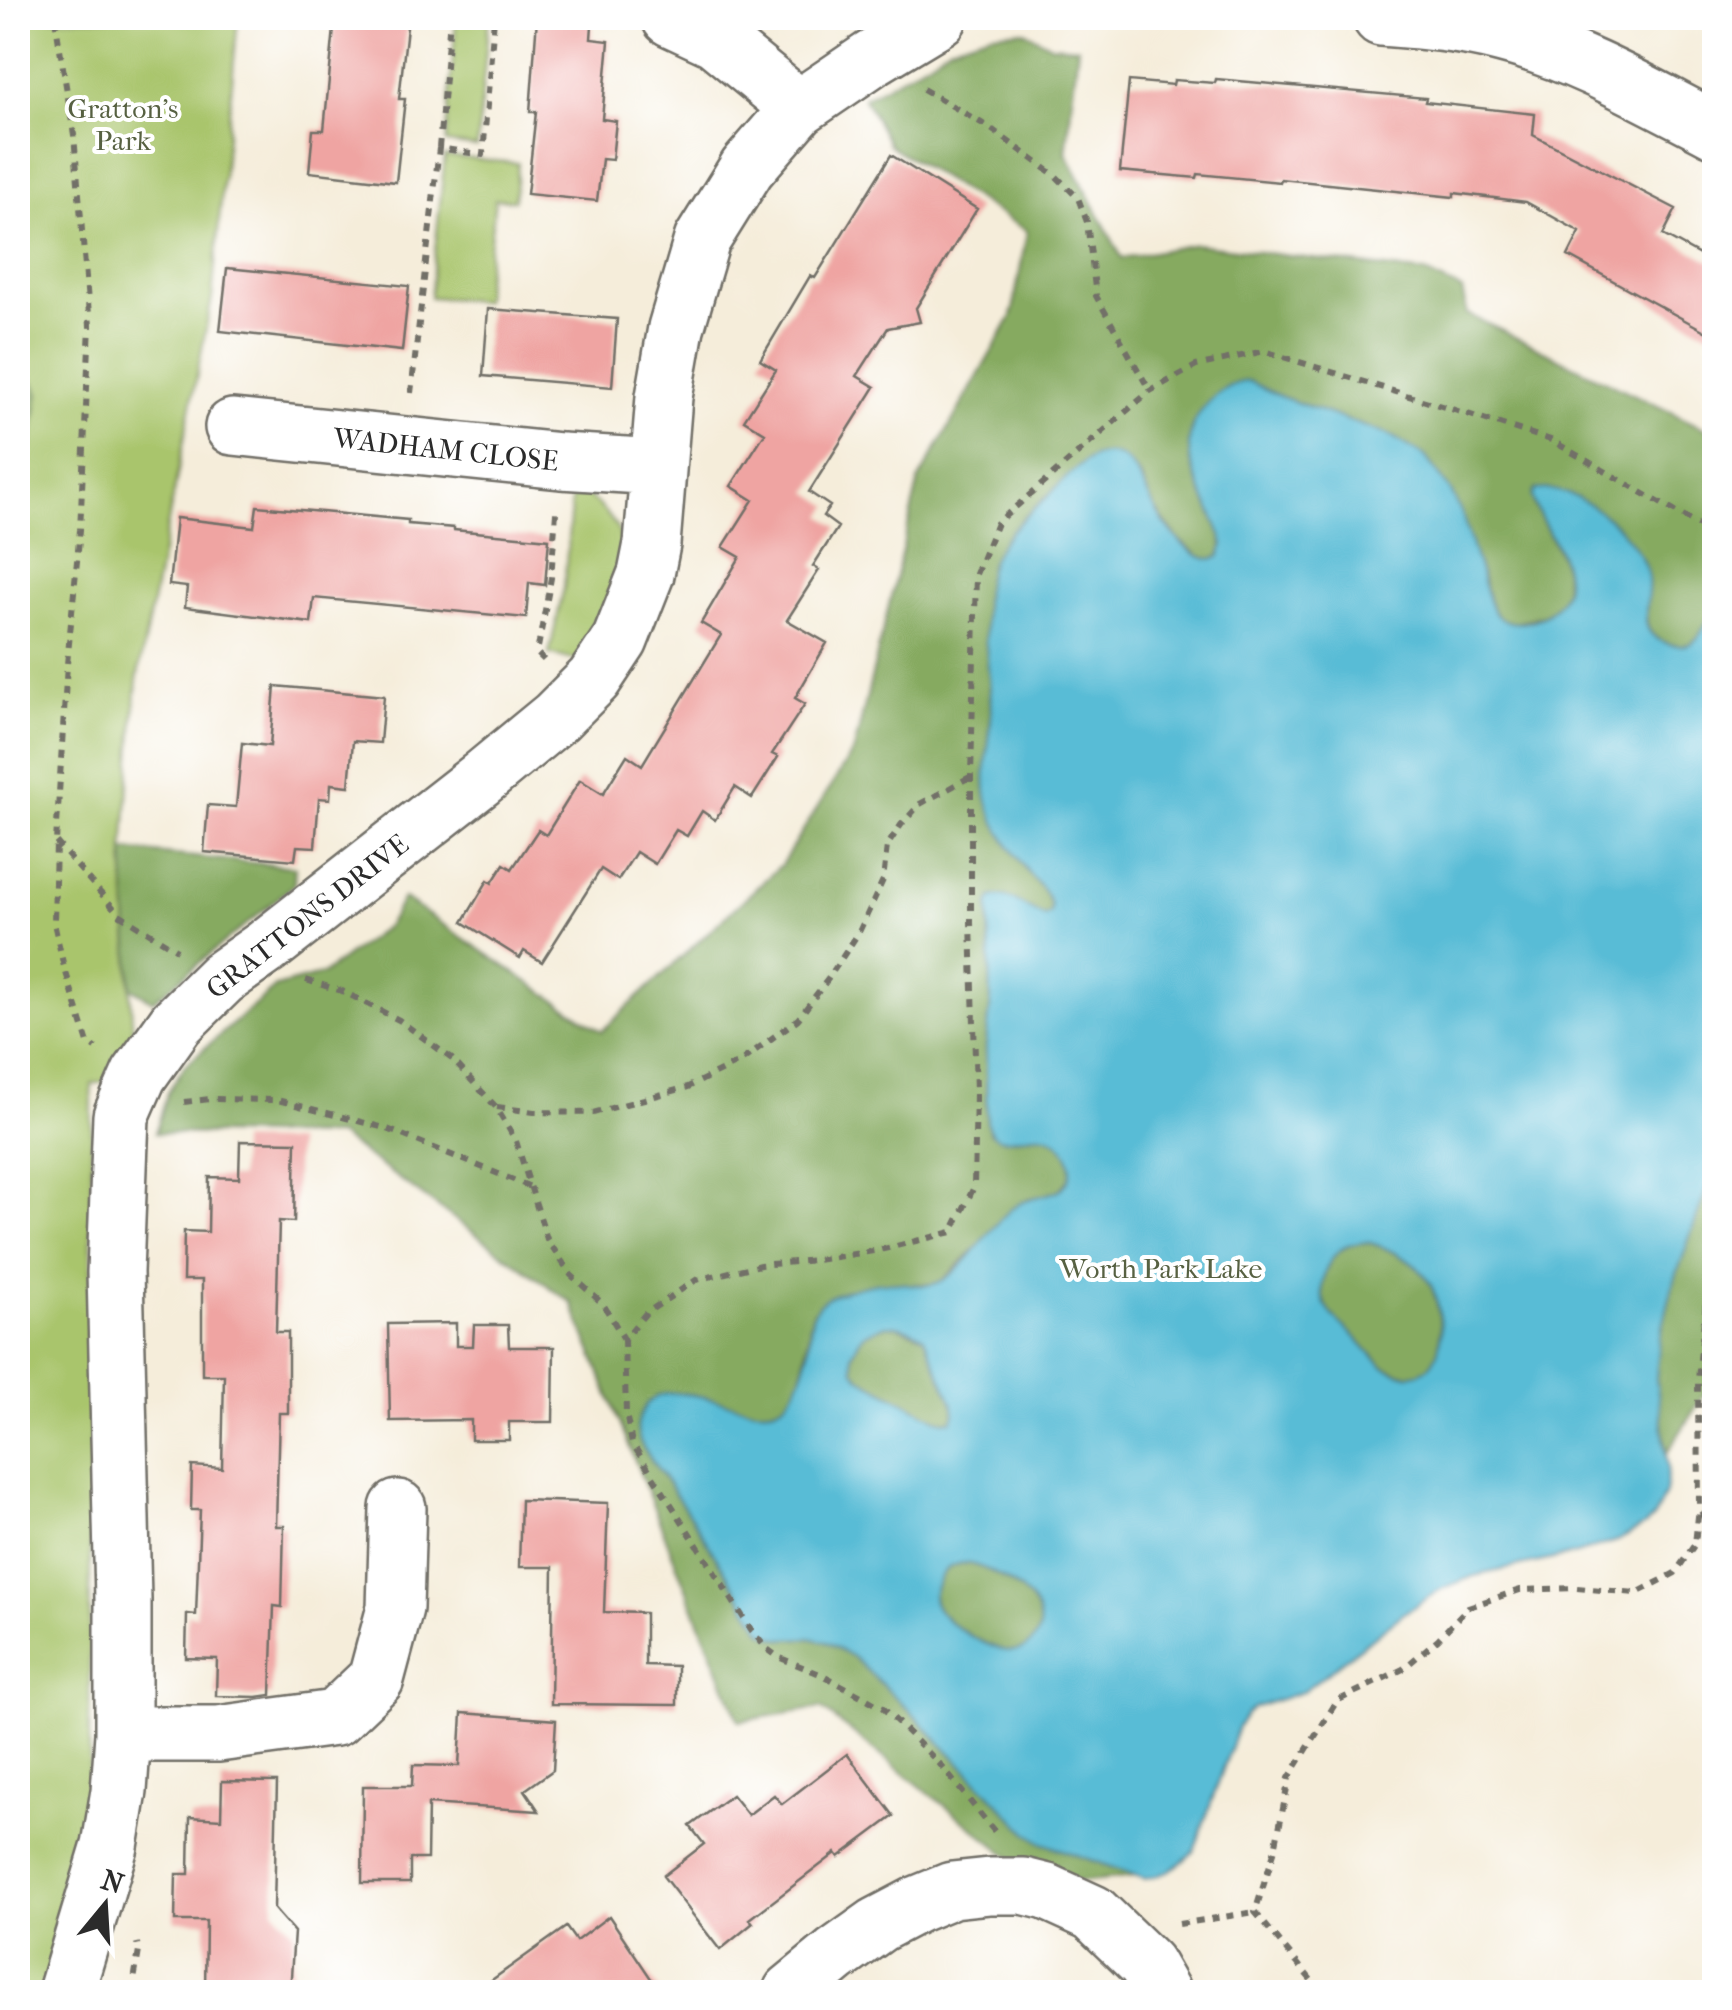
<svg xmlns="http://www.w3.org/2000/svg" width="1732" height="2010" font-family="'IM FELL French Canon',serif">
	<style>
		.green { fill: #a9c56c; stroke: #6a784c; stroke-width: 2.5 }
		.forest { fill: #86aa60; stroke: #586a46; stroke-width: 2.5 }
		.water { fill: #58bcd6; stroke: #427480; stroke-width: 2.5; fill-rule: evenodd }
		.building { fill: #efa4a2 }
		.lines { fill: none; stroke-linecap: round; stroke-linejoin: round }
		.minor-casing { stroke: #726f68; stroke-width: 60 }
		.path { stroke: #726f68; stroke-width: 6; stroke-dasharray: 8 8; stroke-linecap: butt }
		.minor { stroke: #fff; stroke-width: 55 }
		.labels { text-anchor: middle; stroke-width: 8; stroke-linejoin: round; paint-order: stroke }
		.park-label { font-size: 28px; fill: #576142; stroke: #fff }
		.street-label { font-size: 28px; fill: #2b2b2b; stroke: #fff }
	</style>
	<rect width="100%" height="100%" fill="#fff"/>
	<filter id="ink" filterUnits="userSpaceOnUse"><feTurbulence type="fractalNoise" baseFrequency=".01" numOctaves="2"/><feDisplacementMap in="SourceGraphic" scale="20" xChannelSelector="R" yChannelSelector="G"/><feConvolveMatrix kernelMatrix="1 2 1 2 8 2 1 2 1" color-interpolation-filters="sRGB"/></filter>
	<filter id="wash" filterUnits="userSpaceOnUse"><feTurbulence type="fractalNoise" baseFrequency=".0048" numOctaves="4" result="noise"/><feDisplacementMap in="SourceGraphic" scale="40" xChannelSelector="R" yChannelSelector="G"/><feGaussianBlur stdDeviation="2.25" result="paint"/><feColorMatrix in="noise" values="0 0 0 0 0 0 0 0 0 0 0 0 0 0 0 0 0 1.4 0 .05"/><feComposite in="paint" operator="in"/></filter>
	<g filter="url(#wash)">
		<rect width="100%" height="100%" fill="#f5edda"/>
		<path class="green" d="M18,18H238L212,298L137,680L124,850L132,1021L139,1075L92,1084L89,1822L44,1992H18Z
			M456,18H489L477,147L446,143Z
			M445,156L518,163L514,200L495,199L483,301L430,297Z
			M582,491C597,503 618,522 622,541C630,579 596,628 579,661L549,654L564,587L572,494Z"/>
		<path class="forest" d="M1023,30L1051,45L1078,47L1066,153L1122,258L1195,244L1425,273L1462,290L1467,314L1714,433V611C1700,630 1700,651 1670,644C1626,633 1660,590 1640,557C1631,541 1572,504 1554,490H1535L1534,505L1562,559L1565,571V591L1561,602L1544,615L1515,623L1503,620L1495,614L1489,601L1483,579L1452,493L1425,456L1391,436L1271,393L1223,537V551L1219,557L1213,560L1203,559L1180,541L1164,521L1153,505L1140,475L1117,457L1097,455L1070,475L1021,520L988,576L985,596L991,717L986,787L988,803L1005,838L1026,870L1046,893L1051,905L1050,913L1045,917C1027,911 1011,891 992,898L989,905L991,1000L986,1045L987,1124L990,1133L1013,1139L1039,1133L1054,1137L1066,1151L1070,1162L1071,1172L1068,1181L1060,1189L1051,1194L1027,1199L943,1280L933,1285L918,1284L813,1312C801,1355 812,1422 744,1408H644C637,1424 635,1434 644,1449L691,1517L763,1632L780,1639L810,1638L826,1642L853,1657L908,1709L1029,1834L1043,1843L1136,1876L1079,1882L1015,1861L821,1708L739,1721L572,1303L339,1136L155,1133L168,1092L185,1065L276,987L323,974L387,926L403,898L602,1031L781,865L854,750L919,480L1012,316L1027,231L889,145L864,98L932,59L949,46L991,33Z
			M18,355L39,393L30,450L18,458Z
			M124,850L295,867L294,885L153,1001L131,988Z
			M1714,1168V1379L1667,1453C1663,1428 1657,1402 1656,1377C1655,1308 1691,1231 1714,1168Z
			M1368,1242C1389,1249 1413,1259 1426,1277C1442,1299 1452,1374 1413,1374C1384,1375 1376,1357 1357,1339C1346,1329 1334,1320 1326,1306C1317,1290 1325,1263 1339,1251C1348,1244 1358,1243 1368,1242Z
			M886,1325H895L924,1337L954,1406L955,1414L952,1420L944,1421L937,1419L858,1377L854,1370L852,1356L860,1339L866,1333Z
			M963,1563C986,1565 1031,1590 1038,1614C1045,1636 1026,1657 1003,1650C984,1645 932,1619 933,1595C934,1589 937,1585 939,1580C944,1569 951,1565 963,1563Z"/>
		<path class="water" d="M1248,381L1282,397L1391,436L1425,456L1452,493L1462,514L1489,601C1492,608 1494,616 1502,619C1527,632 1565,610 1566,583C1568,551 1540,527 1532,497L1535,490C1578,483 1635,533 1647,572C1655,599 1628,633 1670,644C1700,651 1700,630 1714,611V1168L1673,1285L1660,1338L1656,1378L1668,1468L1665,1493L1660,1505L1654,1517L1646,1525L1619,1540L1576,1554L1474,1576L1441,1589L1407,1611L1302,1692L1253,1708L1246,1714L1238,1727L1194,1851C1180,1865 1166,1875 1145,1879L1042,1843L1029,1834L908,1709L853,1657L826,1642L810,1638L780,1639L763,1632L691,1517L644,1449C637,1437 635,1427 641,1414C662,1365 740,1419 775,1408C785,1405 791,1397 796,1388C801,1377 806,1365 808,1352C811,1329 807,1305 833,1295C849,1289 868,1283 885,1282C901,1281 921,1289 937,1283C968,1271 990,1222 1018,1204C1036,1192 1069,1199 1071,1170C1071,1162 1068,1155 1064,1149C1039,1113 1000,1161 987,1124L986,1045L991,1000L989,905L992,898C1011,891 1027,911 1045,916L1050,913C1051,904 1052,907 1048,898C1043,887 1032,879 1025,868C1011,849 994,825 988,802C981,775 990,745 991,718C993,666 969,590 1000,545C1012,528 1028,514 1043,501C1057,488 1078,463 1095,456C1130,444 1141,483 1153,505C1163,524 1195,568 1219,557L1224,545C1212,497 1163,451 1207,404C1219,391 1230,383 1248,381ZM1368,1242C1389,1249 1413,1259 1426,1277C1445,1303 1452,1378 1405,1374C1386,1373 1375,1358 1363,1345C1351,1331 1335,1322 1326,1306C1317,1290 1325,1263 1339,1251C1348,1244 1358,1243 1368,1242ZM886,1325C900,1325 913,1330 924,1337L954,1406L955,1414L952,1420L944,1421L937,1419L859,1377L854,1370L852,1355L860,1339L866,1333ZM963,1563C986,1565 1031,1590 1038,1614C1045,1636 1026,1656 1003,1650C983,1645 932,1619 933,1595C934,1592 938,1582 939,1580C944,1569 951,1565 963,1563Z"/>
		<g id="blocks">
			<path class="building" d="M335,18H408L399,99H405L396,182L309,172L313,130H324Z
				M537,18H571L592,25L591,39L609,41L602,119L616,121L612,160L602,159L597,201L527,194L536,112H530Z
				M1216,79L1426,98L1425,102L1535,114L1533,135L1676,209L1663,235L1714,263V336L1568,256L1580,232L1526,202L1454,193V197L1281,179L1280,182L1198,174L1197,178L1120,171L1129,81L1173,85L1174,80L1215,83Z
				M891,155L977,209L916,308L920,322L888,328L857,376L875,387L809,492L830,506L823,516L838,527L813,566L819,570L787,620L827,643L795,698L805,704L772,754L778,757L752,798L735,787L715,820L702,811L687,836L676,830L655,864L636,852L618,880L601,869L542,962L524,951L520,958L463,922L488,880L492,883L504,864L512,869L538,830L546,835L580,780L603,794L627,755L642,765L721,635L701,623L740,557L723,547L753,500L731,486L765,433L744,420L776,370L760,360L810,276L815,278Z
				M227,268L409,286L402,351L220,331Z
				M488,309L617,319L612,387L483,376Z
				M257,506L408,520V524L454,528V530L549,539L545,585L529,583L526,618L314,598L311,623L185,607L187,587L169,585L176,518L254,527Z
				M275,686L384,696L380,743L353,741L349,786L331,784L330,799L319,798L315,847L297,846L295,860L204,852L208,805L236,807L242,743L270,746Z
				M240,1141L296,1142L294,1222L279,1221L276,1332H288V1413H279L276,1526H284L282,1607L274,1606L271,1695L257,1697L216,1696L217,1659L186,1658L187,1614L196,1615L200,1510H191L192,1466L222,1468L224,1375H202V1280H183L184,1231L208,1232L209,1177L239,1178Z
				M456,1323V1346H473L474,1325H508L509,1347H554L553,1422H509V1440H471V1420L390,1421L388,1324Z
				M521,1500L608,1503L604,1612L645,1613V1665L677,1666V1705L551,1704L553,1567H519Z
				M462,1713L556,1720L553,1770L525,1790L539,1811L428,1804L427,1859H410V1883H362L363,1786H412L413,1765L459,1766Z
				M847,1754L894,1816L839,1857L836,1853L750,1919L753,1923L720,1950L663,1876L704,1844L690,1826L732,1795L748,1815L774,1795L782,1804Z
				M222,1781L277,1782L274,1909L294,1932L290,1992H205L206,1921H175L176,1874H189L190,1817L221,1819Z
				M609,1916L660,1992H475L566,1927L576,1941Z"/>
		</g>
	</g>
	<g filter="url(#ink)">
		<use href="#blocks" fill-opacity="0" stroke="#726f68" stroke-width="2.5"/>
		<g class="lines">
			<defs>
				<path id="minor" d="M670,18L715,39L799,108
					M1381,18C1422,21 1463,24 1503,35C1577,54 1646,94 1714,129
					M233,427L561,461L658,467
					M123,1734H218L335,1718L376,1679L395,1608L398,1508
					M66,1992L110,1846L119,1791L123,1734V1600L115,1272L121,1116L139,1075L176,1023L222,978L266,947L481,779L556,717L594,679L620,640L646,574L652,544L664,397L676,328L702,240L747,168L799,108L871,59L939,18
					M791,1992L836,1955L878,1925L918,1904L952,1890L990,1886H1023L1047,1892L1093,1913L1146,1964L1162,1992"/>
			</defs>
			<use href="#minor" class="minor-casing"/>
			<path class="path" d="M55,18L74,135L90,326L80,530L67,664L56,842L54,923L63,963L88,1043L96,1048
				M923,89L990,128L1056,176L1078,198L1087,222L1096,296L1150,391
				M439,148L450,18
				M411,393L439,148L483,155L494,18
				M544,660L537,653L551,578L556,512
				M56,842L119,914L177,950
				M306,980L342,991L399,1020L452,1059L496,1107L516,1141L547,1239L571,1275L603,1304L624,1339L646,1313L696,1280L760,1265L817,1260L880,1250L952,1232L974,1187L976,1092L971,922V776L976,574L997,523L1150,391L1196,366L1264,351L1551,440L1714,534
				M184,1102L211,1099L277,1100L385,1128L531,1187
				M497,1107L534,1112L593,1113L688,1087L741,1061L798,1019L828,979L859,932L872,904L883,880L887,846L901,825L920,804L970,777
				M1714,1257L1708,1281L1698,1379L1699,1507L1714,1535
				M624,1339L626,1414L632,1443L752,1631L766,1648L778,1657L825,1676L883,1708L939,1763L995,1832
				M1179,1924L1255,1912
				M132,1992L139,1951L137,1943
				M1321,1992L1255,1912L1275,1849L1289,1778L1337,1701L1403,1669L1438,1639L1468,1607L1520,1590L1577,1588L1637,1593L1675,1573L1695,1544L1699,1507"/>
			<use href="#minor" class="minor"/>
		</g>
	</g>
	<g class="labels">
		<g class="park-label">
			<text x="123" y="118">Gratton's<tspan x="123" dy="32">Park</tspan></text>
			<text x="1161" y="1278">Worth Park Lake</text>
		</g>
		<g class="street-label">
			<text transform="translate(446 449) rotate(6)" y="10">WADHAM CLOSE</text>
			<text transform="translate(307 916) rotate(-38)" y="10">GRATTONS DRIVE</text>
		</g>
	</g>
	<rect width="1732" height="2010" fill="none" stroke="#fff" stroke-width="60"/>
	<g transform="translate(105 1905) rotate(18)" stroke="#ffffff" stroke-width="8" paint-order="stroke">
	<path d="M0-8L18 38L0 25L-18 38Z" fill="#2b2b2b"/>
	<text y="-15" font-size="28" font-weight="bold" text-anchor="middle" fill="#2b2b2b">N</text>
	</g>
</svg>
